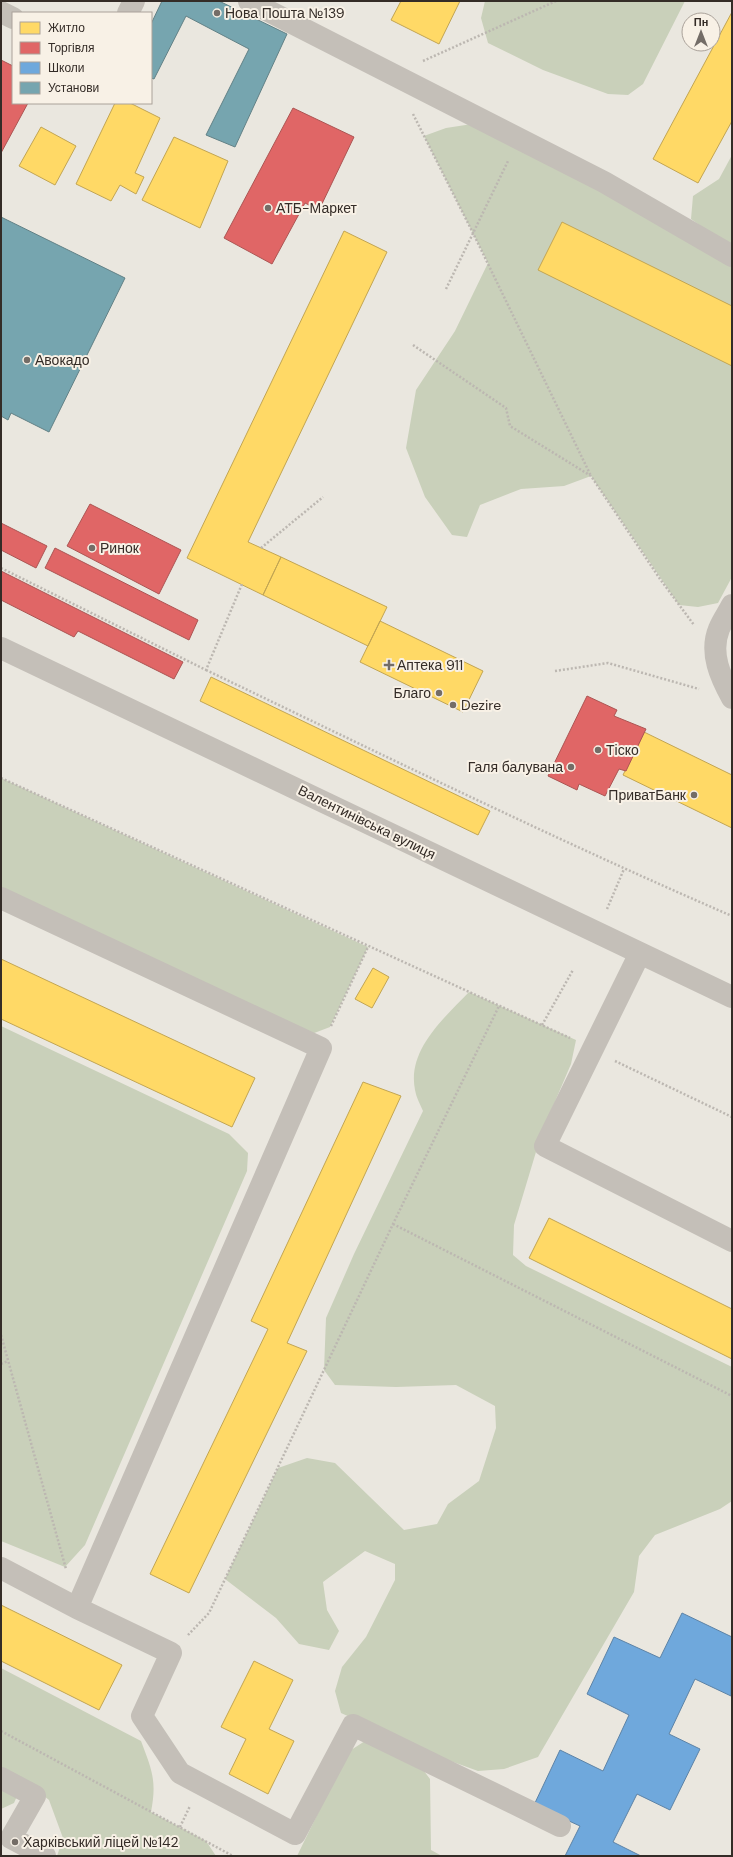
<svg xmlns="http://www.w3.org/2000/svg" width="733" height="1857" font-family="'DM Sans',sans-serif">
	<style>
		.green { fill: #c9d0ba }
		.homes { fill: #ffd966; stroke: #c2a553 }
		.shops { fill: #e06666; stroke: #ac5553 }
		.schools { fill: #6fa8dc; stroke: #5d83a6 }
		.public { fill: #76a5af; stroke: #628186 }
		.lines { fill: none; stroke-linecap: round; stroke-linejoin: round }
		.path { stroke: #bcb7b1; stroke-width: 2.5; stroke-dasharray: 2 2; stroke-linecap: butt }
		.minor { stroke: #c4bfb8; stroke-width: 22 }
		.poi-dot { fill: #746d67; stroke: #f8f1e6; stroke-width: 1.5 }
		.labels { text-anchor: middle; stroke-width: 4; stroke-linejoin: round; paint-order: stroke }
		.poi-label { font-size: 14px; fill: #342c27; stroke: #f8f1e6; text-anchor: start }
		.street-label { font-size: 14px; fill: #342c27; stroke: #f8f1e6 }
	</style>
	<rect width="100%" height="100%" fill="#eae7df"/>
	<path class="green" d="M485,1H685L643,84L628,95L608,94L543,70L488,43L481,18Z
		M472,124L611,195L732,265V577L718,603L698,607L679,605L591,476L564,486L521,489L480,505L467,537L452,535L425,497L406,448L416,390L455,331L488,263L424,136L446,128Z
		M732,155V248L691,219L693,196L719,179Z
		M1,778L368,947L330,1027L309,1035L1,890Z
		M469,992L576,1040L571,1064L542,1132L514,1225L513,1255L526,1266L732,1367V1501L720,1509L655,1535L639,1556L634,1592L538,1757L504,1769L478,1771L434,1755L341,1713L335,1691L342,1667L366,1637L395,1580V1564L365,1551L323,1582L327,1610L339,1631L329,1650L299,1644L276,1618L225,1579L278,1468L307,1458L335,1463L404,1530L437,1524L448,1504L479,1481L496,1428L495,1406L456,1385L396,1387L335,1385L324,1370L326,1318L354,1254L423,1111C420,1104 416,1097 415,1090C407,1050 444,1018 469,992Z
		M1,1026L229,1134L248,1153L247,1171L85,1545L65,1567L1,1541Z
		M1,1668L141,1741C152,1770 157,1781 151,1812L206,1841L216,1856H57L63,1838L49,1800L24,1780L14,1803L1,1809Z
		M365,1741L421,1767L430,1779L431,1850L442,1856H297L348,1752Z"/>
	<path class="homes" d="M401,1H460L439,44L391,20Z
		M732,12V121L698,183L653,159Z
		M115,103H130L160,118L135,173L144,177L136,194L120,185L111,201L76,184Z
		M41,127L76,146L55,185L19,166Z
		M174,137L228,161L200,228L142,200Z
		M562,222L732,306V366L538,270Z
		M344,231L387,252L248,542L281,557L263,595L187,558Z
		M281,557L387,607L368,646L263,595Z
		M380,621L483,671L463,712L360,662Z
		M211,677L490,811L478,835L200,701Z
		M644,732L732,775V828L623,775Z
		M1,959L255,1078L232,1127L1,1019Z
		M373,968L389,977L372,1008L355,999Z
		M363,1082L401,1096L287,1343L307,1351L189,1593L150,1574L268,1329L251,1321Z
		M549,1218L732,1309V1359L529,1258Z
		M1,1605L122,1665L99,1710L1,1661Z
		M254,1661L293,1680L269,1729L294,1741L268,1794L229,1774L246,1739L221,1727Z"/>
	<path class="shops" d="M1,60L13,66V103H28L1,153Z
		M293,108L354,137L319,210L305,203L272,264L224,238Z
		M90,504L181,550L159,594L67,546Z
		M1,523L47,546L36,568L1,550Z
		M55,548L198,620L189,640L45,568Z
		M1,571L183,662L174,679L78,631L74,637L1,600Z
		M587,696L617,710L614,716L646,729L626,771L619,769L605,796L579,784L577,790L548,776Z"/>
	<path class="schools" d="M682,1613L732,1637L731,1696L695,1679L669,1734L700,1749L670,1810L637,1794L613,1842L641,1856H565L580,1826L534,1805L560,1750L603,1771L629,1715L587,1694L614,1637L660,1658Z"/>
	<path class="public" d="M162,1H219L287,34L235,147L206,135L249,49L186,16L154,79L151,78V24Z
		M1,217L125,278L49,432L11,413L8,420L1,416Z"/>
	<g class="lines">
		<path class="path" d="M423,61L556,1
			M413,114L473,233L591,476
			M446,289L508,161
			M413,345L506,408L510,426L591,476L660,579L694,625
			M261,548L323,497
			M1,568L206,670L242,584
			M206,670C381,754 554,839 732,916
			M555,671L608,663L699,689
			M1,778L570,1038
			M607,909L624,869
			M542,1025L573,970
			M331,1026L368,947
			M615,1061L732,1117
			M393,1224L732,1396
			M1,1335L66,1569
			M1,1364L8,1361
			M188,1635L209,1613L393,1224L499,1006
			M1,1731L233,1856
			M180,1827L190,1806"/>
		<path class="minor" d="M249,1L604,182L732,256
			M1,12L13,18
			M128,13L134,1
			M732,605C728,613 722,621 719,629C709,653 721,678 732,698
			M1,648L732,997
			M1,898L321,1048L77,1608
			M640,953L545,1146L732,1241
			M1,1568L77,1608L171,1653L142,1716L180,1773L295,1834L353,1725L560,1826
			M1,1778L35,1796L11,1838L45,1856"/>
	</g>
	<g class="poi-dot">
		<circle cx="217" cy="13" r="4"/>
		<circle cx="268" cy="208" r="4"/>
		<circle cx="27" cy="360" r="4"/>
		<circle cx="92" cy="548" r="4"/>
		<path d="M387 659h4v4h4v4h-4v4h-4v-4h-4v-4h4z"/>
		<circle cx="439" cy="693" r="4"/>
		<circle cx="453" cy="705" r="4"/>
		<circle cx="598" cy="750" r="4"/>
		<circle cx="571" cy="767" r="4"/>
		<circle cx="694" cy="795" r="4"/>
		<circle cx="15" cy="1842" r="4"/>
	</g>
	<g class="labels">
		<g class="poi-label">
			<text x="225" y="18">Нова Пошта №139</text>
			<text x="276" y="213">АТБ-Маркет</text>
			<text x="35" y="365">Авокадо</text>
			<text x="100" y="553">Ринок</text>
			<text x="397" y="670">Аптека 911</text>
			<text x="431" y="698" text-anchor="end">Благо</text>
			<text x="461" y="710">Dezire</text>
			<text x="606" y="755">Тіско</text>
			<text x="563" y="772" text-anchor="end">Галя балувана</text>
			<text x="686" y="800" text-anchor="end">ПриватБанк</text>
			<text x="23" y="1847">Харківський ліцей №142</text>
		</g>
		<g class="street-label">
			<text transform="translate(367 822) rotate(26)" y="5">Валентинівська вулиця</text>
		</g>
	</g>
	<rect width="733" height="1857" fill="none" stroke="#342c27" stroke-width="4"/>
	<rect x="12" y="12" width="140" height="92" fill="#f8f1e6" stroke="#aaa29a"/>
	<rect x="20" y="22" width="20" height="12" fill="#ffd966" stroke="#aaa29a"/>
	<text x="48" y="32" font-size="12" fill="#342c27">Житло</text>
	<rect x="20" y="42" width="20" height="12" fill="#e06666" stroke="#aaa29a"/>
	<text x="48" y="52" font-size="12" fill="#342c27">Торгівля</text>
	<rect x="20" y="62" width="20" height="12" fill="#6fa8dc" stroke="#aaa29a"/>
	<text x="48" y="72" font-size="12" fill="#342c27">Школи</text>
	<rect x="20" y="82" width="20" height="12" fill="#76a5af" stroke="#aaa29a"/>
	<text x="48" y="92" font-size="12" fill="#342c27">Установи</text>
	<g transform="translate(701 32)"><circle r="19" fill="#f8f1e6" stroke="#aaa29a"/>
	<path d="M0-3L7 15L0 10L-7 15Z" fill="#746d67"/>
	<text y="-6" font-size="11" font-weight="bold" text-anchor="middle" fill="#342c27">Пн</text>
	</g>
</svg>
